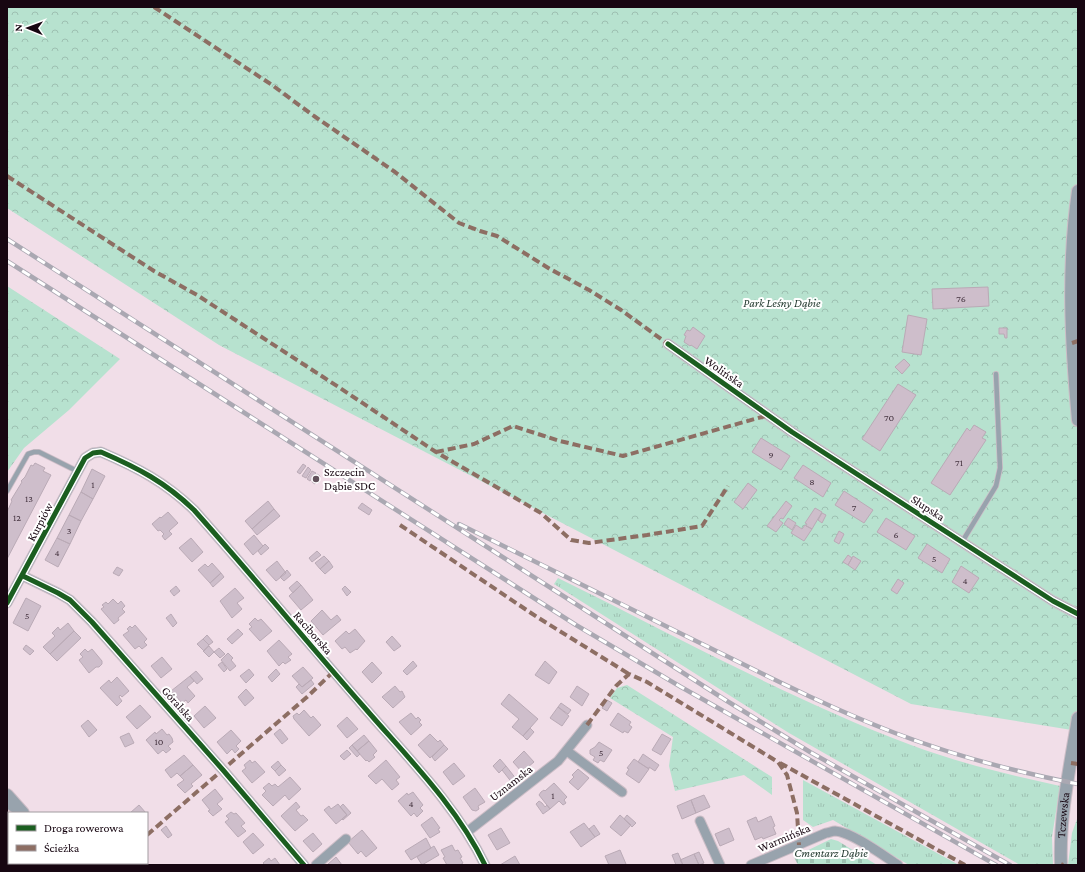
<svg xmlns="http://www.w3.org/2000/svg" width="1085" height="872" font-family="'Crimson Pro',serif">
	<style>
		.grass { fill: url(#grass-tufts) }
		.forest { fill: url(#forest-crowns) }
		.cemetery { fill: url(#cemetery-stones) }
		.building { fill: #cebecb; stroke: #baaab6 }
		.lines { fill: none; stroke-linecap: round; stroke-linejoin: round }
		.service-casing { stroke: #ccbdc6; stroke-width: 6 }
		.minor-casing { stroke: #ccbdc6; stroke-width: 11 }
		.tertiary-casing { stroke: #ccbdc6; stroke-width: 14 }
		.service { stroke: #98a3ad; stroke-width: 4.5 }
		.minor { stroke: #98a3ad; stroke-width: 9 }
		.tertiary { stroke: #98a3ad; stroke-width: 12 }
		.rail-casing { stroke: #aaa8b2; stroke-width: 4.5 }
		.rail { stroke: #fff; stroke-width: 3; stroke-dasharray: 9; stroke-linecap: butt }
		.quiet { stroke: #8d6e63; stroke-width: 4; stroke-dasharray: 8 4; stroke-linecap: butt }
		.cycleway-casing { stroke: #fff; stroke-width: 8 }
		.cycleway { stroke: #1b5e20; stroke-width: 5 }
		.poi-dot { fill: #63525c; stroke: #fff; stroke-width: 1.5 }
		.labels { text-anchor: middle; stroke-width: 4; stroke-linejoin: round; paint-order: stroke }
		.number-label { font-size: 10px; fill: #453440 }
		.park-label { font-size: 12px; font-style: italic; fill: #1e362b; stroke: #fff }
		.street-label { font-size: 12px; fill: #170611; stroke: #fff }
		.poi-label { font-size: 12px; fill: #170611; stroke: #fff; text-anchor: start }
	</style>
	<defs>
		<pattern id="grass-tufts" width="24" height="20" patternUnits="userSpaceOnUse"><rect width="24" height="20" fill="#b7e2cf"/><path d="M3 7l-1-3M5 7V3M7 7l1-3M15 17l-1-3M17 17v-4M19 17l1-3" fill="none" stroke="#9dc0b1"/></pattern>
		<pattern id="forest-crowns" width="20" height="18" patternUnits="userSpaceOnUse"><rect width="20" height="18" fill="#b7e2cf"/><path d="M2 6a3 3 0 1 1 6 0M12 15a3 3 0 1 1 6 0" fill="none" stroke="#9dc0b1"/></pattern>
		<pattern id="cemetery-stones" width="16" height="16" patternUnits="userSpaceOnUse"><rect width="16" height="16" fill="#b7e2cf"/><path d="M2 7V4a2 2 0 0 1 4 0v3zM10 15v-3a2 2 0 0 1 4 0v3z" fill="#9dc0b1"/></pattern>
	</defs>
	<rect width="100%" height="100%" fill="#f1dee8"/>
	<path class="grass" d="M558,578C674,635 789,699 911,745C959,763 1010,775 1060,786L1052,837L1053,865H1020L789,733L554,584Z
		M803,780L959,865H909L833,820L813,827L803,820Z"/>
	<path class="forest" d="M7,7H1078V731L911,704L219,345L7,208Z
		M7,286L120,359L69,410L24,448L7,472Z
		M627,685L772,777V795L744,775L675,791L669,766L673,737L610,698L617,688Z
		M1077,819L1078,865H1068L1072,833Z"/>
	<path class="cemetery" d="M831,839L838,841L877,865H798L794,857Z"/>
	<path class="building" d="M988,287L989,306L933,309L932,289Z
		M908,315L927,319L921,355L902,352Z
		M693,327L705,336L697,349L691,345L690,346L684,342L686,336L684,335L687,330L690,331Z
		M999,328H1007V338H1005L1004,334H999Z
		M904,359L910,365L902,374L895,367Z
		M898,384L916,395L880,451L862,439Z
		M974,425L986,432L982,438L986,440L950,495L931,483L967,428L970,431Z
		M761,438L790,456L781,470L752,452Z
		M35,463L45,468L43,471L51,475L7,559V512L12,501L11,500L22,482L21,481L25,477L31,465L33,466Z
		M303,464L306,466L300,474L297,472Z
		M803,465L831,483L823,497L794,478Z
		M308,467L311,470L306,478L302,476Z
		M92,469L105,476L93,499L81,492Z
		M312,471L316,473L310,481L307,479Z
		M317,474L320,476L315,484L312,482Z
		M748,483L757,490L743,509L734,502Z
		M844,491L873,510L864,523L835,505Z
		M81,492L93,499L81,521L69,515Z
		M268,501L274,509L252,529L245,521Z
		M786,501L792,506L783,519L781,518L779,520L783,523L776,532L767,526Z
		M362,503L372,510L369,515L358,508Z
		M815,508L822,512L812,529L806,526L807,524L805,523Z
		M274,509L280,516L257,535L252,529Z
		M168,512L178,523L169,531L172,534L165,540L162,536L164,534L160,530L158,531L152,524L160,517L161,518Z
		M822,513L826,515L822,523L818,520Z
		M69,515L81,521L70,544L57,538Z
		M788,518L796,523L792,530L784,524Z
		M886,518L915,536L906,550L877,532Z
		M796,525L802,529L805,525L812,529L804,541L791,533Z
		M839,531L844,534L839,544L834,541Z
		M254,535L263,546L253,555L244,544Z
		M57,538L70,544L58,567L45,560Z
		M191,538L203,552L192,562L179,548Z
		M265,544L269,548L261,555L258,551Z
		M927,544L950,559L942,573L918,558Z
		M317,551L321,555L312,562L309,558Z
		M848,555L852,558L848,565L843,562Z
		M324,556L329,561L320,569L315,563Z
		M853,556L861,561L855,570L848,565Z
		M277,561L286,573L276,581L266,570Z
		M329,561L333,567L325,574L320,569Z
		M212,563L221,573L210,583L198,570L205,564L208,567Z
		M961,566L979,578L969,593L952,582Z
		M117,567L123,570L119,576L113,573Z
		M287,570L291,575L284,581L280,577Z
		M221,573L224,577L213,587L210,583Z
		M898,579L904,583L897,594L891,590Z
		M297,581L301,585L293,593L289,588Z
		M301,585L313,600L301,610L289,596Z
		M176,586L180,591L174,596L170,591Z
		M345,586L351,592L347,596L342,589Z
		M235,588L244,598L237,603L242,609L232,618L220,601Z
		M26,598L41,606L28,631L13,623Z
		M113,599L118,604L121,601L125,606L122,609L125,612L118,618L119,620L114,624L101,609L104,607L102,605L106,602L108,604Z
		M322,610L331,620L337,615L341,620L323,635L311,621Z
		M171,614L177,623L173,627L166,618Z
		M255,618L258,621L261,619L272,631L260,641L249,629L252,627L249,624Z
		M68,623L74,631L50,654L43,647L55,636L52,633L58,627L60,630Z
		M135,625L147,639L144,642L147,645L142,649L139,646L135,649L123,635L129,631L127,629L130,626L132,628Z
		M238,629L243,634L232,644L227,639Z
		M355,629L365,641L357,650L356,649L350,653L345,647L342,649L335,641L346,631L349,634Z
		M74,631L81,638L57,661L50,654Z
		M207,635L213,642L209,645L203,639Z
		M392,636L401,646L394,651L386,642Z
		M203,639L209,645L204,651L197,644Z
		M279,640L292,654L288,657L291,660L285,664L283,662L279,666L267,651Z
		M26,645L34,651L30,655L23,649Z
		M209,646L214,652L209,657L203,651Z
		M219,648L225,654L220,658L214,652Z
		M85,649L88,652L92,649L102,661V664L99,667H96L89,673L79,660L83,657L80,654Z
		M228,653L233,658L231,660L236,666L230,671L221,660Z
		M162,657L172,669L161,678L151,666Z
		M413,661L417,666L407,675L403,671Z
		M545,661L557,672L549,684L535,675Z
		M222,662L227,669L224,672L218,665Z
		M372,662L382,673L372,683L362,672Z
		M303,667L313,678L302,687L292,676Z
		M249,669L254,675L246,683L240,676Z
		M276,669L280,674L272,682L268,677Z
		M196,671L203,679L197,684L190,676Z
		M190,676L194,681L187,687L195,696L188,703L186,700L182,703L171,691Z
		M117,677L129,691L122,697L120,695L119,697L122,701L117,706L100,688L109,680L111,683Z
		M311,680L314,684L302,694L296,687L299,684L302,687Z
		M395,686L400,692L402,691L405,697L393,708L382,697Z
		M577,686L589,694L582,706L570,697Z
		M246,689L254,698L245,706L238,697Z
		M509,694L538,719L523,736L512,727L519,719L501,704Z
		M607,700L612,703L607,711L602,708Z
		M561,703L571,710L568,714L558,707Z
		M140,705L151,717L137,729L126,717Z
		M205,706L216,718L204,728L194,716Z
		M558,707L569,716L562,726L550,718Z
		M304,710L311,718L313,716L321,725L309,736L294,719L293,716L297,713L299,715Z
		M411,713L416,719L418,717L421,720L419,722L422,725L411,735L399,722Z
		M618,713L631,722L629,725L632,727L628,733L624,731L623,733L610,725Z
		M347,717L358,729L347,738L337,726Z
		M88,720L97,730L89,737L81,726Z
		M530,728L534,732L527,740L523,736Z
		M162,729L167,735L169,734L172,738L173,742L168,746L171,749L166,753L163,750L158,754L146,740L155,732L156,734Z
		M280,729L288,739L282,744L274,734Z
		M231,730L241,741L236,746L239,749L235,753L232,749L227,754L217,742Z
		M129,733L134,743L125,747L120,737Z
		M430,734L438,742L440,740L444,745L430,758L418,745Z
		M662,734L671,739L661,755L652,750Z
		M364,735L369,741L357,751L352,745Z
		M369,741L377,751L373,755L375,757L369,762L367,760L366,761L357,751Z
		M599,742L612,750L604,762L600,760L598,763L593,760L595,757L590,754V750L595,747Z
		M352,745L360,754L357,757L349,748Z
		M444,745L448,749L435,761L432,757Z
		M347,750L351,754L344,760L340,756Z
		M524,751L534,762L522,772L513,762Z
		M643,754L659,765L655,771L649,767V769L638,762Z
		M184,755L193,765L180,776L177,773L171,778L165,770Z
		M500,759L506,766L499,773L493,766Z
		M634,759L649,769L639,783L626,774L629,769L627,768Z
		M250,760L252,763L255,761L265,772L252,783L242,771L246,768L244,765Z
		M386,760L400,777L396,780L399,784L392,790L382,779L376,784L368,776Z
		M278,761L281,765L275,771L271,767Z
		M454,763L465,776L453,785L443,772Z
		M193,765L202,775L191,784L193,786L185,793L177,785L184,780L180,776Z
		M281,765L286,770L279,776L275,771Z
		M506,766L517,780L513,784L502,770Z
		M578,769L589,778L578,790L569,782L574,777L572,775Z
		M290,777L301,789L289,800L285,795L273,806L262,795L266,791L263,788L269,783L272,786L275,784L278,787Z
		M554,783L567,797L564,800L566,803L563,805L559,801L550,809L539,795L541,792L544,790L545,791Z
		M475,788L485,802L478,806L479,809L476,811L472,810L463,797Z
		M215,789L223,799L217,804L222,809L213,816L208,811L210,810L202,800Z
		M413,792L423,805L420,808L423,811L417,817L414,813L411,816L398,801L407,793L408,795Z
		M704,795L710,807L696,813L691,800Z
		M691,800L696,813L682,819L677,806Z
		M539,801L542,803L545,807L547,805L550,809L543,814L536,804Z
		M296,802L300,807L296,810L301,816L303,815L308,820L295,831L281,816Z
		M338,804L347,815L336,824L324,810L329,806L331,809Z
		M343,804L351,813L343,820L342,819L347,815L340,807Z
		M139,805L146,813H130Z
		M231,812L234,814L236,813L245,823L241,826L246,831L238,837L225,822L229,819L226,816Z
		M620,815L631,825L621,836L610,827Z
		M627,815L636,823L632,827L624,819Z
		M771,816L775,826L773,827L776,834L763,839L762,837L755,840L747,821L756,817L758,822Z
		M432,817L440,828L438,829L440,832L430,838L421,825Z
		M584,823L595,837L581,847L570,832Z
		M594,825L600,834L595,837L589,829Z
		M166,826L172,835L168,838L161,830Z
		M501,828L510,843L497,850L488,835Z
		M729,828L734,840L720,846L715,834Z
		M362,830L377,848L366,857L361,851L358,854L348,842Z
		M253,833L264,845L253,854L243,842Z
		M313,833L322,844L313,852L303,841Z
		M426,838L431,848L411,860L405,851Z
		M452,845L455,851L458,850L462,857L460,858L463,863L460,865H447L443,858L445,857L441,850Z
		M434,846L439,855L422,865L417,857Z
		M620,850L626,864L623,865H609L605,856Z
		M699,852L704,863L699,865L694,854Z
		M678,853L681,860L683,865H676L672,855Z
		M694,854L699,865H683L680,860Z
		M515,856L520,865H500Z
		M336,857L342,865H327Z
		M269,858L271,861L275,858L280,865H265L263,863Z"/>
	<g class="lines">
		<defs>
			<path id="service" d="M7,491L28,454L34,452H39L77,471
				M962,542L996,486L1000,468L996,374
				M7,806L16,812"/>
			<path id="minor" d="M668,344L792,432L1053,601L1078,614
				M23,576L58,593L70,600L92,622L223,770L304,865
				M7,603L85,458L93,453L101,452C138,468 165,482 194,510C252,575 307,642 364,707C407,757 456,805 485,865
				M567,751L622,792
				M700,821L720,865
				M467,832L558,761L587,725
				M316,865L346,839
				M751,865L826,833C829,833 832,831 835,831C852,832 884,856 898,865"/>
			<g id="tertiary">
				<path d="M1078,191C1067,267 1071,343 1078,420"/>
				<path d="M7,795L23,813"/>
				<path d="M66,863L68,865"/>
				<path id="s1" d="M1061,865C1059,816 1070,767 1078,718"/>
			</g>
		</defs>
		<use href="#service" class="service-casing"/>
		<use href="#minor" class="minor-casing"/>
		<use href="#tertiary" class="tertiary-casing"/>
		<use href="#service" class="service"/>
		<use href="#minor" class="minor"/>
		<use href="#tertiary" class="tertiary"/>
		<defs>
			<path id="rail" d="M7,239L727,701L810,752L1010,865
				M7,261L576,625L681,687L996,865
				M459,524C538,563 617,602 696,641C761,673 827,707 895,733C955,756 1016,772 1078,784"/>
		</defs>
		<use href="#rail" class="rail-casing"/>
		<use href="#rail" class="rail"/>
		<path class="quiet" d="M154,7L272,85L314,116L395,172L459,223L480,231L497,236L550,269L589,290L621,310L668,344
			M7,176L154,271L197,295L340,388L436,452L541,513L571,540L589,543L647,535L702,526L728,486
			M1072,343L1078,341
			M436,452L474,444L513,426L560,441L623,456L769,415
			M400,525L537,617L629,674
			M587,725L616,686L629,674L647,682L778,762L787,775L797,813L799,845
			M780,763L965,865
			M1071,763L1078,764
			M147,835L307,697L333,672
			M1061,864L1063,865
			M114,865L116,863"/>
		<defs>
			<path id="cycleway" d="M668,344L792,432L1053,601L1078,614
				M23,576L58,593L70,600L92,622L223,770L304,865
				M7,603L85,458L93,453L101,452C138,468 165,482 194,510C252,575 307,642 364,707C407,757 456,805 485,865"/>
		</defs>
		<use href="#cycleway" class="cycleway-casing"/>
		<use href="#cycleway" class="cycleway"/>
	</g>
	<circle class="poi-dot" cx="316" cy="479" r="4"/>
	<g class="labels">
		<g class="number-label">
			<text x="961" y="302">76</text>
			<text x="889" y="421">70</text>
			<text x="771" y="458">9</text>
			<text x="959" y="466">71</text>
			<text x="812" y="485">8</text>
			<text x="93" y="488">1</text>
			<text x="29" y="502">13</text>
			<text x="854" y="511">7</text>
			<text x="17" y="521">12</text>
			<text x="69" y="534">3</text>
			<text x="896" y="538">6</text>
			<text x="57" y="556">4</text>
			<text x="934" y="562">5</text>
			<text x="965" y="584">4</text>
			<text x="27" y="619">5</text>
			<text x="159" y="745">10</text>
			<text x="601" y="756">5</text>
			<text x="553" y="799">1</text>
			<text x="411" y="807">4</text>
		</g>
		<g class="park-label">
			<text x="782" y="307">Park Leśny Dąbie</text>
			<text x="831" y="857">Cmentarz Dąbie</text>
		</g>
		<g class="street-label">
			<text transform="translate(724 372) rotate(35)" y="4">Wolińska</text>
			<text transform="translate(928 508) rotate(33)" y="4">Słupska</text>
			<text transform="translate(40 522) rotate(-62)" y="4">Kurpiów</text>
			<text transform="translate(313 633) rotate(49)" y="4">Raciborska</text>
			<text transform="translate(178 704) rotate(48)" y="4">Góralska</text>
			<text transform="translate(511 783) rotate(-38)" y="4">Uznamska</text>
			<text dy="4" stroke="none"><textPath href="#s1" startOffset="50">Tczewska</textPath></text>
			<text transform="translate(784 838) rotate(-23)" y="4">Warmińska</text>
		</g>
		<g class="poi-label">
			<text x="324" y="476">Szczecin<tspan x="324" dy="14">Dąbie SDC</tspan></text>
		</g>
	</g>
	<rect width="1085" height="872" fill="none" stroke="#170611" stroke-width="16"/>
	<rect x="8" y="812" width="140" height="52" fill="#ffffff" stroke="#a29ba0"/>
	<rect x="16" y="825" width="20" height="6" fill="#1b5e20" stroke="#a29ba0"/>
	<text x="44" y="832" font-size="12" fill="#170611">Droga rowerowa</text>
	<rect x="16" y="845" width="20" height="6" fill="#8d6e63" stroke="#a29ba0"/>
	<text x="44" y="852" font-size="12" fill="#170611">Ścieżka</text>
	<g transform="translate(28 28) rotate(271)" stroke="#ffffff" stroke-width="3" paint-order="stroke">
	<path d="M0-3L7 15L0 10L-7 15Z" fill="#170611"/>
	<text y="-6" font-size="11" font-weight="bold" text-anchor="middle" fill="#170611">N</text>
	</g>
</svg>
